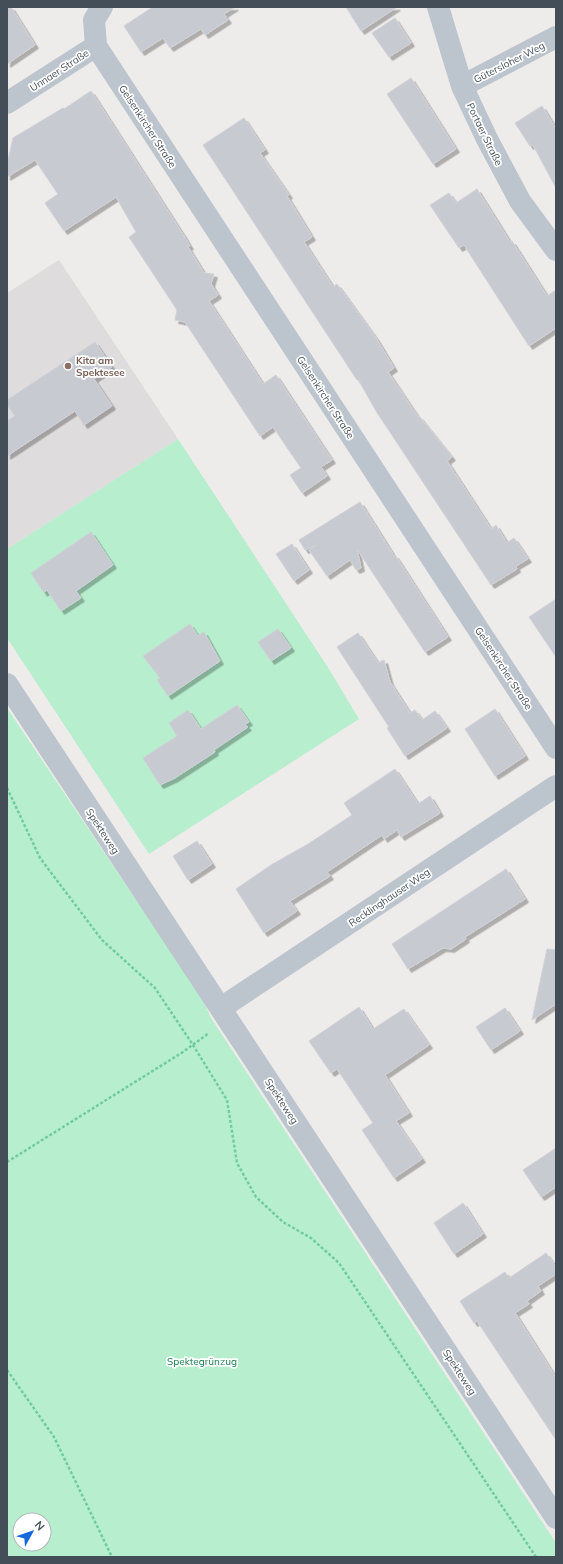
<svg xmlns="http://www.w3.org/2000/svg" width="563" height="1564" font-family="Mulish,sans-serif">
	<style>
		.education { fill: #dfdcdd }
		.green { fill: #b7eece; fill-rule: evenodd }
		.building { fill: #c8cad1; stroke: #cfd1d7; filter: url(#shadow) }
		.lines { fill: none; stroke-linecap: round; stroke-linejoin: round }
		.path { stroke: #6fcca1; stroke-width: 2.5; stroke-dasharray: 3 2; stroke-linecap: butt }
		.minor { stroke: #bcc5ce; stroke-width: 22 }
		.education-dot { fill: #8d6e63; stroke: #fff; stroke-width: 1.5 }
		.labels { text-anchor: middle; stroke-width: 3.5; stroke-linejoin: round; paint-order: stroke }
		.street-label { font-size: 10px; fill: #444e59; stroke: #fff }
		.education-label { font-size: 10px; font-weight: bold; fill: #785e54; stroke: #fff; text-anchor: start }
		.park-label { font-size: 10px; fill: #15794a; stroke: #fff }
	</style>
	<defs>
		<filter id="shadow"><feDropShadow dx="3.5" dy="3.5" stdDeviation="0" flood-color="#0004"/></filter>
	</defs>
	<rect width="100%" height="100%" fill="#eeebeb"/>
	<path class="education" d="M59,260L178,439L7,549V293Z"/>
	<path class="green" d="M178,439L329,669L359,719L149,854L7,638V549Z
		M7,708L202,998L211,1018L556,1543V1557H7ZM20,1520H44V1544H20Z"/>
	<path class="building" d="M7,7H11L35,45L7,64Z
		M153,7H235L224,14L228,20L205,35L201,29L170,48L163,38L141,52L124,26Z
		M346,7H397L361,31Z
		M395,18L411,43L389,57L372,33Z
		M411,78L456,149L433,164L387,94Z
		M91,91L184,236L190,246L188,247L204,273L214,274L211,284L218,295L209,301L263,384L276,375L332,460L321,467L327,476L302,493L290,475L301,468L273,427L260,436L185,322L175,320L177,310L129,237L136,232L116,197L64,231L45,203L58,194L35,160L7,177V165L13,138L63,108L64,109Z
		M542,106L556,129V188L533,145L530,146L515,123Z
		M244,118L265,150L260,153L289,195L287,196L312,237L304,242L333,287L337,284L376,338L394,368L388,372L418,417L419,416L452,457L447,461L491,529L496,525L507,543L514,538L528,559L516,566L517,569L491,585L376,411L358,379L357,380L203,145Z
		M477,189L510,242L512,241L547,296L556,290V328L529,346L464,245L459,248L430,205L449,193L456,203Z
		M95,342L112,367L94,379L112,406L84,425L75,411L7,456V421L15,416L7,405V400Z
		M360,502L394,556L395,555L448,637L425,652L357,549L361,568L356,570L350,560L327,576L309,550L316,545L305,550L299,540Z
		M91,532L113,565L76,591L81,598L61,611L47,590L44,593L31,573Z
		M292,544L309,570L294,581L276,554Z
		M556,599V657L529,617Z
		M190,624L198,636L204,632L220,661L168,696L157,680L160,678L143,656Z
		M278,629L291,648L271,661L258,642Z
		M358,633L378,663L384,660L390,682L410,713L415,710L422,720L435,711L447,728L405,756L387,728L389,727L337,647Z
		M237,705L249,722L245,724L248,727L214,750L215,752L175,778L160,785L143,758L177,736L169,723L188,710L201,729Z
		M495,709L525,756L495,776L465,729Z
		M395,769L418,804L430,796L440,813L401,837L397,830L384,839L382,835L327,872L330,876L290,901L297,911L264,933L236,889L271,865L308,844L352,815L344,803Z
		M197,841L212,864L188,880L173,856Z
		M506,869L525,899L465,937L466,939L451,949L443,948L408,969L392,944Z
		M547,949L556,950V1004L532,1020Z
		M359,1007L373,1029L404,1009L429,1045L385,1075L409,1113L396,1121L422,1159L394,1178L362,1130L373,1123L337,1069L331,1073L309,1041Z
		M505,1008L520,1031L491,1050L476,1027Z
		M556,1148V1187L541,1197L523,1170Z
		M463,1203L483,1234L454,1254L434,1223Z
		M546,1253L556,1267V1274L538,1286L541,1291L527,1301L529,1304L515,1313L556,1378V1440L477,1321L474,1323L460,1301L505,1272L509,1278Z"/>
	<g class="lines">
		<path class="path" d="M7,788L40,858L102,940L155,988L193,1045L227,1100L237,1163L256,1197L283,1222L311,1238L339,1263L536,1557
			M7,1162L183,1052L209,1033
			M7,1370L54,1437L112,1557"/>
		<path class="minor" d="M438,7L462,86L487,139L520,201L556,250
			M96,46L556,748
			M462,86L556,37
			M7,103L96,46L94,20L102,7
			M7,684L556,1518
			M221,1008L556,786"/>
	</g>
	<circle class="education-dot" cx="68" cy="366" r="4"/>
	<g class="labels">
		<g class="street-label">
			<text transform="translate(509 62) rotate(-27)" y="4">Gütersloher Weg</text>
			<text transform="translate(59 70) rotate(-33)" y="4">Unnaer Straße</text>
			<text transform="translate(148 126) rotate(57)" y="4">Gelsenkircher Straße</text>
			<text transform="translate(485 134) rotate(64)" y="4">Portaer Straße</text>
			<text transform="translate(326 397) rotate(57)" y="4">Gelsenkircher Straße</text>
			<text transform="translate(504 668) rotate(57)" y="4">Gelsenkircher Straße</text>
			<text transform="translate(103 831) rotate(57)" y="4">Spekteweg</text>
			<text transform="translate(389 897) rotate(-34)" y="4">Recklinghauser Weg</text>
			<text transform="translate(282 1101) rotate(57)" y="4">Spekteweg</text>
			<text transform="translate(460 1372) rotate(57)" y="4">Spekteweg</text>
		</g>
		<g class="education-label">
			<text x="76" y="364">Kita am<tspan x="76" dy="12">Spektesee</tspan></text>
		</g>
		<g class="park-label">
			<text x="202" y="1365">Spektegrünzug</text>
		</g>
	</g>
	<rect width="563" height="1564" fill="none" stroke="#444e59" stroke-width="16"/>
	<g transform="translate(32 1532) rotate(50)"><circle r="19" fill="#ffffff" stroke="#b4b8bd"/>
	<path d="M0-3L7 15L0 10L-7 15Z" fill="#1668dd"/>
	<text y="-6" font-size="11" font-weight="bold" text-anchor="middle" fill="#444e59">N</text>
	</g>
</svg>
